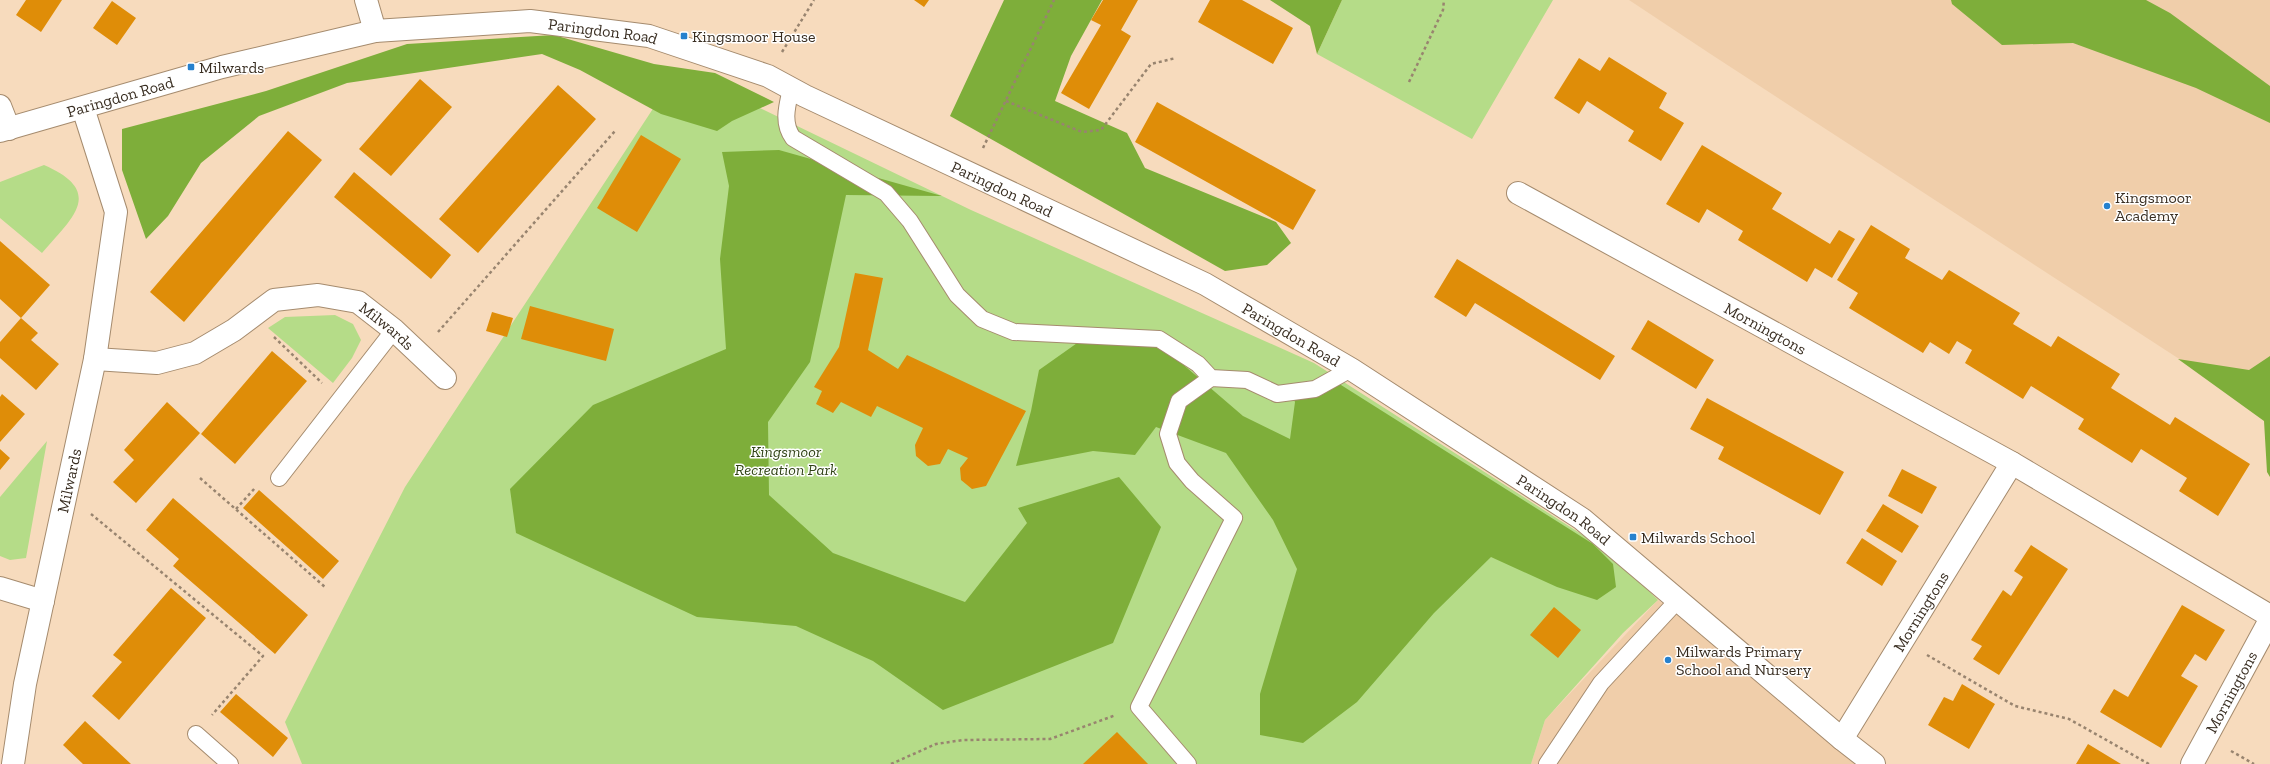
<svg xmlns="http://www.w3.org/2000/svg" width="2270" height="764" font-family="'Zilla Slab',serif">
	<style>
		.built { fill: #f0ceaa }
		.green { fill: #b5dc88 }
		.forest { fill: #7eae3a }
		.building { fill: #df8d08 }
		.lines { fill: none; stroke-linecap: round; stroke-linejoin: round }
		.service-casing { stroke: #a58b6e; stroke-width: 18 }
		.minor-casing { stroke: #a58b6e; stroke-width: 24 }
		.path { stroke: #98846f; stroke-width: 2.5; stroke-dasharray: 3 3; stroke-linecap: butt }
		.service { stroke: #fff; stroke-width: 16 }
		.minor { stroke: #fff; stroke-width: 22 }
		.poi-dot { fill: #2681ce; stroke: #fff; stroke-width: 1.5 }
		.labels { text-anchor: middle; stroke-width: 3; stroke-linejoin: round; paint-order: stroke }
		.street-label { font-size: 16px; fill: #392e22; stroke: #fff }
		.poi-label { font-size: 16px; fill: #392e22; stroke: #fff; text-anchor: start }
		.park-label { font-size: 16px; font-style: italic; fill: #314417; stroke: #fff }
	</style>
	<rect width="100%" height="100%" fill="#f7dbbd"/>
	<path class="built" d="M1629,0H2270V418L1709,53Z
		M1658,600L1869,764H1531L1545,720Z"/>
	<path class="green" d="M1342,0H1553L1472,139L1317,54Z
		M679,69L971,210L1314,363L1611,553L1658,600L1623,633L1545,720L1531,764H302L285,722L405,487Z
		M44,165C106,192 72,218 42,253L0,218V182Z
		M335,315L353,324L361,340L352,358L333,383L268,328L285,317Z
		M47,441L26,558L10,560L0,556V497Z"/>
	<path class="forest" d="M1004,0H1102L1071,56L1055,101L1127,133L1145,168L1276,222L1291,243L1267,265L1225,271L950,116Z
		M1270,0H1342L1317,54L1310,26Z
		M1951,0H2146L2170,13L2270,86V123L2196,88L2073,43L2002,45L1952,4Z
		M554,35L654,64L715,73L774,102L732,121L717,131L661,114L580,70L542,54L347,83L259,116L201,163L168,216L146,239L122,170V129L266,91L407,44Z
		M779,150L942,196L846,195L810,362L768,422L769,495L833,553L965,602L1027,523L1018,508L1119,477L1161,527L1113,643L943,710L873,661L796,626L697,617L516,533L510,489L593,405L726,349L720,259L729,186L722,152Z
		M1080,341L1158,343L1243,416L1290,439L1295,402L1287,384L1341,385L1593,544L1613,564L1616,587L1597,600L1557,587L1491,557L1434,613L1357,702L1303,743L1260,735V694L1297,569L1273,520L1226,453L1156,427L1135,455L1093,451L1016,466L1031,411L1039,370Z
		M2270,356V477L2267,472L2264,421L2178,359L2249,370Z"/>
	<path class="building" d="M26,0H62L41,32L16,15Z
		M914,0H929L924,7Z
		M1103,0H1138L1121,30L1131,36L1089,109L1061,93L1101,25L1091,20Z
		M1210,0H1242L1293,28L1273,64L1198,22Z
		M112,1L136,18L117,45L93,28Z
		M1609,57L1667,93L1659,108L1684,123L1661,161L1628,141L1634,131L1587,101L1579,114L1554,98L1579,58L1600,71Z
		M420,79L452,107L391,176L359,149Z
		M558,85L596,119L478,253L439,219Z
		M1157,102L1316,190L1293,230L1135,142Z
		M288,131L322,160L184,322L150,292Z
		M641,135L681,159L637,232L597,208Z
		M1702,145L1782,193L1772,209L1830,244L1839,230L1855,239L1832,278L1815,268L1807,282L1738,240L1743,231L1707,209L1699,223L1666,204Z
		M354,172L451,255L431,279L334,197Z
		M1871,225L1910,249L1905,258L1942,280L1949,270L2020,313L2013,324L2051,347L2058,336L2120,374L2111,388L2170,425L2175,417L2250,464L2218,516L2179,491L2187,478L2141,449L2132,463L2078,429L2084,419L2031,386L2023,399L1965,363L1972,350L1957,341L1949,354L1930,342L1923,353L1849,308L1858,293L1837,280Z
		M0,241L50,285L21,318L38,333L31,340L59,364L36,390L0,358V342L21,318L0,299Z
		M1457,259L1615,356L1600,380L1475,303L1466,317L1434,297Z
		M855,273L883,278L868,350L898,369L907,355L1026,411L986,486L972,489L961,480L960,468L968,458L948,449L940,464L928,466L916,456L915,445L923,428L877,406L871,417L841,402L833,413L816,404L822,391L814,387L839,347Z
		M530,306L614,329L606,361L521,339Z
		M492,312L513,318L507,337L486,331Z
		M1648,320L1714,360L1696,389L1631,349Z
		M272,351L307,381L235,464L201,434Z
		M2,394L25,414L0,442V397Z
		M1707,398L1844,472L1820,515L1718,459L1724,447L1690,429Z
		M167,402L200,433L136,503L113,482L134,460L124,450Z
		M0,449L10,458L0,470Z
		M1902,469L1937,487L1922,514L1888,496Z
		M259,490L339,561L323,579L243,508Z
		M173,498L308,615L275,654L173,566L179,559L146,530Z
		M1883,504L1919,526L1902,553L1866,531Z
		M1862,538L1897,561L1882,586L1846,563Z
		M2031,545L2068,569L1999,675L1973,659L1982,646L1971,640L2003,590L2011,596L2023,577L2014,571Z
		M171,588L206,618L119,720L92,696L122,662L113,655Z
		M2182,605L2225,630L2206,661L2195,654L2181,676L2198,686L2161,748L2100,712L2114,689L2128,697Z
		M1554,607L1581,630L1558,658L1530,635Z
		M1962,684L1995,704L1969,749L1928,725L1944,697L1953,701Z
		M236,694L288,738L273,757L220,712Z
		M85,721L131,764H83L63,745Z
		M1117,732L1148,764H1083Z
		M2088,744L2121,764H2076Z"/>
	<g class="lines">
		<defs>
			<path id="service" d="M791,89C787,106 782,123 793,138L886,193L910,221L957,295L982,319L1014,332L1159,339L1198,364L1211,378
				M279,478L394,330
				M196,734L230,764
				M1188,764L1139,707L1234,518L1192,481L1177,463L1168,434L1179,401L1211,378L1247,380L1277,394L1315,389L1351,369
				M1547,764L1601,683L1677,601"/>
			<g id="minor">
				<path d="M366,0L375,31"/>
				<path d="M0,106L9,129"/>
				<path id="s1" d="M0,131L222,67L375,31L530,21L649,36L768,76L805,96L1205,284L1351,369L1582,519L1842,739L1874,764"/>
				<path id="s2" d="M1518,193L2012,463L2270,616"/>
				<path id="s3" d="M95,359L157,363L195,353L234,330L274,300L318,295L358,302L394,330L445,378"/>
				<path d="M0,588L43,601"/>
				<path id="s4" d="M1842,739L2012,463"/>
				<path id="s5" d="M13,764L25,684L95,359L116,212L83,108"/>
				<path id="s6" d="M2192,764L2270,620"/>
			</g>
		</defs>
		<use href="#service" class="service-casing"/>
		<use href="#minor" class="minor-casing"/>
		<path class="path" d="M782,52L814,0
			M1409,82L1443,10L1444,0
			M1006,101L1082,132L1101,130L1151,64L1176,58
			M983,148L1054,0
			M438,332L615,131
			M274,337L322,383
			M200,478L325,587
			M236,509L255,488
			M91,514L263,656L212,715
			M1927,655L2015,706L2069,719L2149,764
			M2231,751L2254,764
			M891,764L936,744L963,740L1050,739L1116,715"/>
		<use href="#service" class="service"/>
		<use href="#minor" class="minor"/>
	</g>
	<g class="poi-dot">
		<rect x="680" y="32" width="8" height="8" rx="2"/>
		<rect x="187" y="63" width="8" height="8" rx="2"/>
		<circle cx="2107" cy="206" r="4"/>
		<rect x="1629" y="533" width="8" height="8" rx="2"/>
		<circle cx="1668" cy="660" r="4"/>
	</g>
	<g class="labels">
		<g class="street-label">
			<text dy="6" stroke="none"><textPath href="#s1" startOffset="617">Paringdon Road</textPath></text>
			<text dy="6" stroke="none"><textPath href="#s1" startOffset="125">Paringdon Road</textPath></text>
			<text dy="6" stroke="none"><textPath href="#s1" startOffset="1049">Paringdon Road</textPath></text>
			<text dy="6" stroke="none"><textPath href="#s3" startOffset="319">Milwards</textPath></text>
			<text dy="6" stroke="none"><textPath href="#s2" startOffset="282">Morningtons</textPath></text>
			<text dy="6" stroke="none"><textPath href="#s1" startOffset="1373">Paringdon Road</textPath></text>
			<text dy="6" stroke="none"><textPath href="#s5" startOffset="289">Milwards</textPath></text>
			<text dy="6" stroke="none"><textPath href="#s1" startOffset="1697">Paringdon Road</textPath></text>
			<text dy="6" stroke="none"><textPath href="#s4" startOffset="150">Morningtons</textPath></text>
			<text dy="6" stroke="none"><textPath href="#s6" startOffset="82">Morningtons</textPath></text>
		</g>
		<g class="poi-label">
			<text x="692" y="42">Kingsmoor House</text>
			<text x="199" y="73">Milwards</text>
			<text x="2115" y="203">Kingsmoor<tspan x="2115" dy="18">Academy</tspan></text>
			<text x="1641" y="543">Milwards School</text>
			<text x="1676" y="657">Milwards Primary<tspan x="1676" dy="18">School and Nursery</tspan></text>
		</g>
		<g class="park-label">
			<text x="786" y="457">Kingsmoor<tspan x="786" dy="18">Recreation Park</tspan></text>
		</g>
	</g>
</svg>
